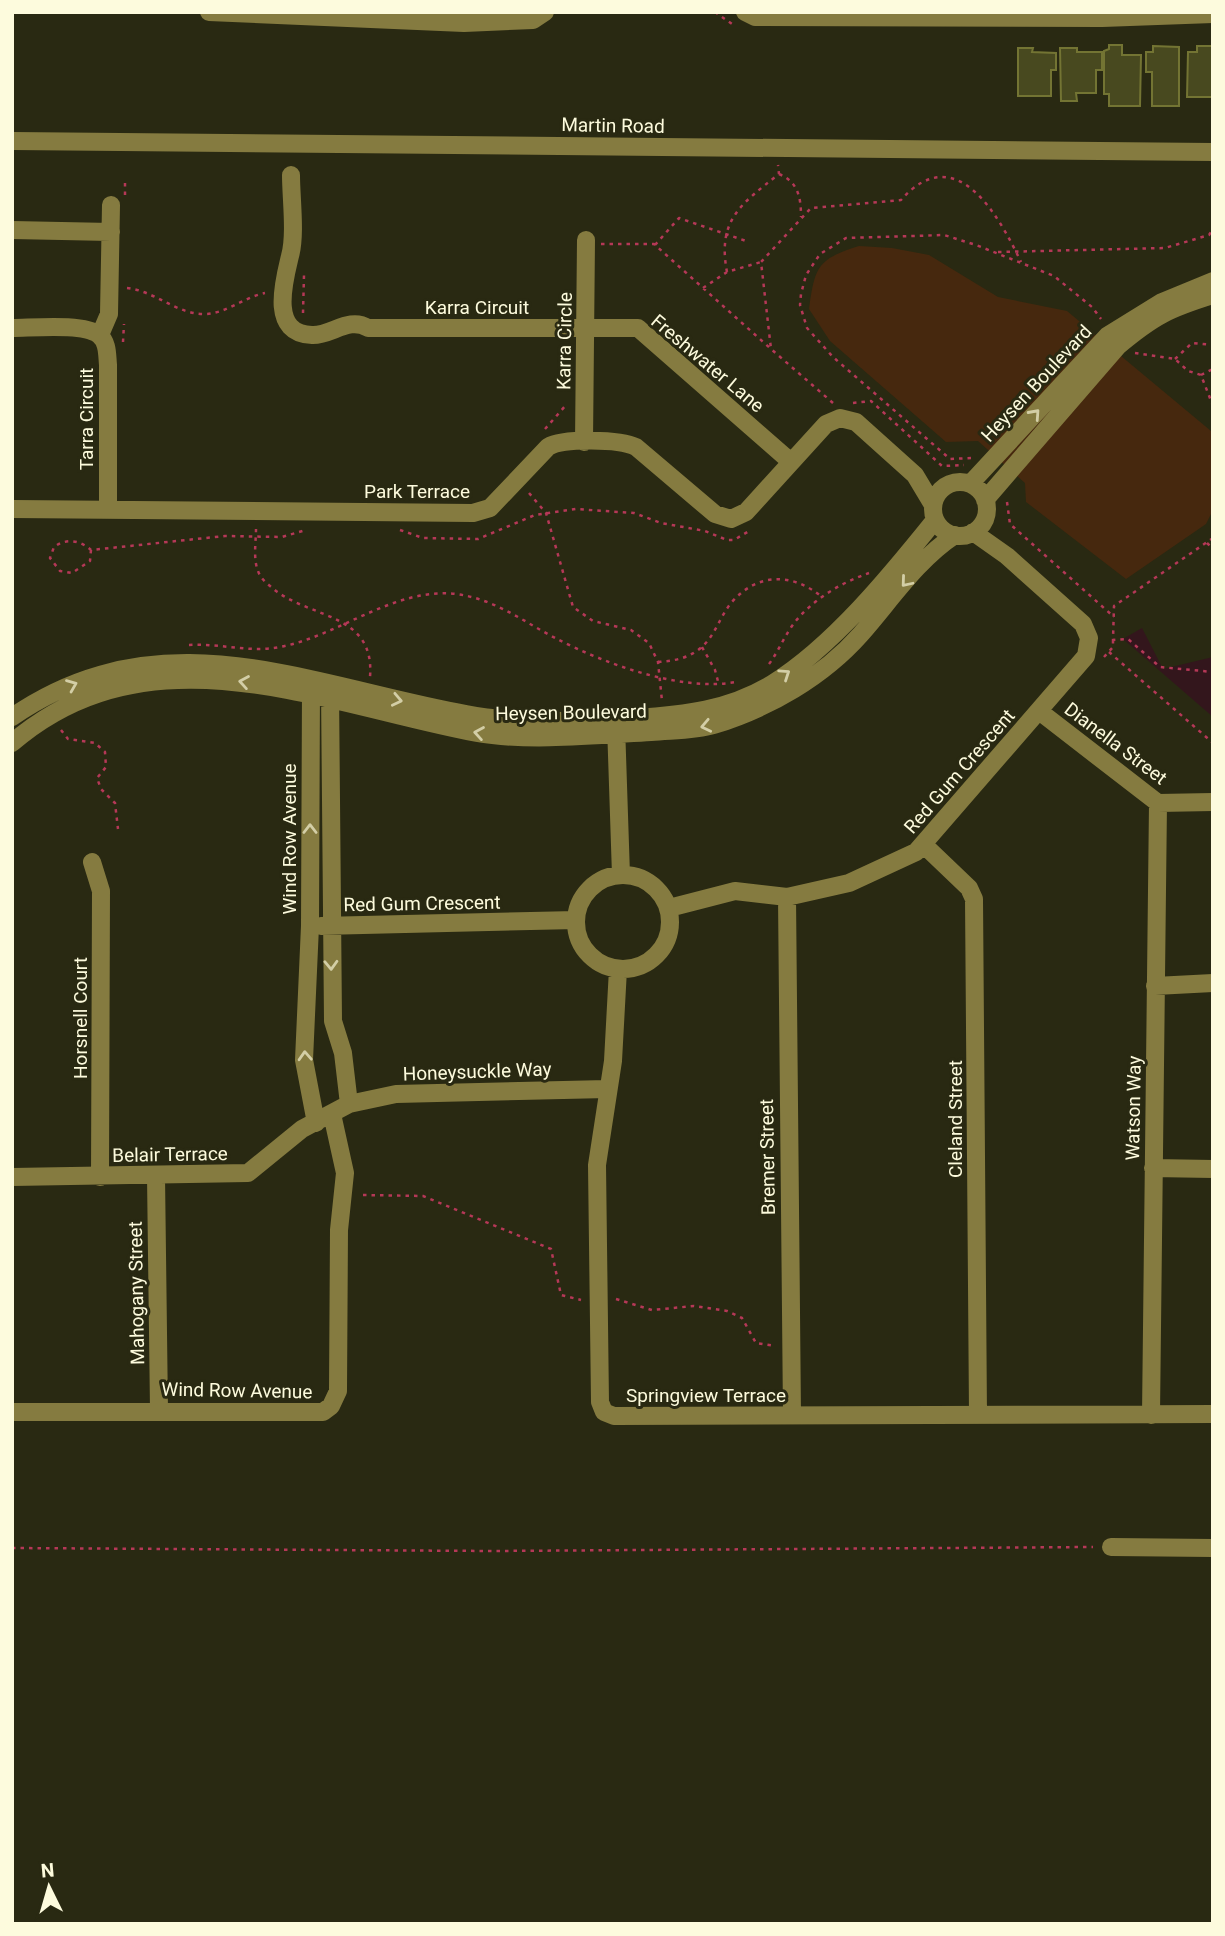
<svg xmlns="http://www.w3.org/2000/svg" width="1225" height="1936" font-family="Roboto,sans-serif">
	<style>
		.green { fill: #33161c }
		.water { fill: #46280e }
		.building { fill: #48491f; stroke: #737433; stroke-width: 2 }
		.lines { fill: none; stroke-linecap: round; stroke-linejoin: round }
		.path { stroke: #b53857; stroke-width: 2.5; stroke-dasharray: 3.5 5; stroke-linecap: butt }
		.minor { stroke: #857b40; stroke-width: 18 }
		.oneway { stroke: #d3cea6 }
		.labels { text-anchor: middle; stroke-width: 6; stroke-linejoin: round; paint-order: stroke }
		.street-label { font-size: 19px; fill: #fdfbdd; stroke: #292912 }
	</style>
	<rect width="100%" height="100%" fill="#292912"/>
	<path class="green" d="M1142,628L1163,669L1213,657V717L1123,639Z"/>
	<path class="water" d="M859,246L892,248L929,255L998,297L1067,311L1211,431L1213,510L1206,524L1126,579L1026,502L1025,483L978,441L946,442L830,341L809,309C815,267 817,259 859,246Z"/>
	<path class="building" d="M1109,45H1122V55H1141L1140,106H1109V94H1104V51L1109,49Z
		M1153,46L1179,47V106H1152V72H1146V52H1153Z
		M1197,46H1213V97H1187L1188,52H1197Z
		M1018,48H1033L1032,52L1056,53V70H1051V96H1018Z
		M1060,48H1077V52H1102V70H1096V93H1076L1077,101H1061Z"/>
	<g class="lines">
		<path class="path" d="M715,12L732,24
			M779,174C798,182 801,197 801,217
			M125,195V183
			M601,244H654L771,349
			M655,245L679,218L746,241
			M998,252L1165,248L1209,235L1213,229
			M727,272C717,220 741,204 779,174L778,165
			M127,288C155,291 176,314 204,314C226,314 244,297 265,293
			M703,288L727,272L761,262
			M303,313L304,275
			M123,342L124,324
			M1135,353L1175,359L1188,371L1201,375L1213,406
			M1175,359L1192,343L1213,345
			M1201,375L1213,369
			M833,403L771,349L761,262L811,208L901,200C956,138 999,216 1021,262
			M853,403L871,401L942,466L964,465
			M545,429L566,405
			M971,458L950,459L833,357L807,328L800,305L801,294L806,275L820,254L846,238L944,235L976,245L1054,276L1092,307L1101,319
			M529,493L546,513L573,607L593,621L631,630L649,643L658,662L662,701
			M1007,502L1010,524L1114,617
			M256,529C256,541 253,559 258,571C261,580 269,585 276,591C314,619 375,614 370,677
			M400,530L423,538L478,539L535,515L576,509L634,513L661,523L705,531L727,540H734L749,531
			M1213,538L1114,606L1113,640L1128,639L1160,667L1213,672
			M1207,543L1213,549
			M91,550L90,561L72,573L60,571L50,558L54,547C66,538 80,540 91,550L225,536L282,537L306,530
			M189,645C219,643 250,653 280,647C339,636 394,587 456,594C495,599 524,622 557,639C606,664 681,692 736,682
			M702,647L715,670L719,685
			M1109,652L1213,743
			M1104,657L1113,647V640
			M658,662C672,661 686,659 698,650C715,638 719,617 732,602C758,572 793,573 822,597
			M769,664C778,652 783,639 792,626C810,601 840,583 869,573
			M61,730L68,739L95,743L105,752L106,767L97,778L101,789L115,803L118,829
			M363,1195L423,1196L551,1249L561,1295L581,1300
			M616,1299L652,1310L694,1306L727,1311L742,1318L756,1343L775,1346
			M12,1548L492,1551L1093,1547"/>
		<path class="minor" d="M209,12L464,23L533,20L545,12
			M745,12L755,17L1102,18L1213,14
			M12,141L1213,152
			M291,175C291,198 296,235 290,256C284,281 269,334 312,335C331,336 349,316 368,328H638L791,462
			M12,230L111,232
			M12,328C33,328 84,323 99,335C108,342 107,355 108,365V510
			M100,335L109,314L111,205
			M584,442L586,240
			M933 509a27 27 0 1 1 54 0a27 27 0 1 1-54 0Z
			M970,484L1107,336L1162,302L1213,281
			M985,500L1118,346C1154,316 1168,309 1213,295
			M12,509L473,513L490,508L548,447C563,438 620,439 636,447L715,514L731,519L746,512L826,424L840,418L856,422L915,475L933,505
			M311,687L310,926L304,1060L316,1123
			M330,689L333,1021L343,1053L349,1104
			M1039,711L1158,803L1213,802
			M12,717C162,614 307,685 466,714C517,724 583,721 635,718C684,715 729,710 772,684C833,646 890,576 935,520
			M616,725L621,875
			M12,743C150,624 322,704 477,733C528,742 599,735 651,732C672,730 694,731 714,725C769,708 823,677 861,634C891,600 917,560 955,535
			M923,844L969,888L974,899L978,1415
			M92,862L101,891L100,1177
			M576 922a47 47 0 1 1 94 0a47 47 0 1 1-94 0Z
			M787,897L792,1415
			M669,908L735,891L787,897L849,883L916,852L1086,656L1089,638L1083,624L1007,556L973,532
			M321,926L576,920
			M618,969L613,1061L597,1165L600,1402L604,1412L614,1416L1213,1414
			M1155,986L1213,983
			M1153,1168L1213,1169
			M156,1176L159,1410
			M12,1177L248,1173L302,1129L349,1104L396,1094L607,1089
			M12,1412H323L331,1406L338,1391L339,1230L345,1173L332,1114
			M1151,1415L1158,803
			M1111,1547L1213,1548"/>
	</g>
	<defs><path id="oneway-chevron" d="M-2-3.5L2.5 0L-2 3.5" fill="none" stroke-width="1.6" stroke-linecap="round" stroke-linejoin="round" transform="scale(1.75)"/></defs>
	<g class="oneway">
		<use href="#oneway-chevron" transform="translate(1035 414) rotate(-48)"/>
		<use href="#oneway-chevron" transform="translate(906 582) rotate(130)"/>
		<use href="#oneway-chevron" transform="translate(785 674) rotate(-34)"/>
		<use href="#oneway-chevron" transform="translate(244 682) rotate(-170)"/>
		<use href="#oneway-chevron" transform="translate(72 685) rotate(-22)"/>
		<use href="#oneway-chevron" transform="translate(397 700) rotate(12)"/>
		<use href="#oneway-chevron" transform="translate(706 726) rotate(168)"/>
		<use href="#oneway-chevron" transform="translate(479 733) rotate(-170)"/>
		<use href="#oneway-chevron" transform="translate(310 829) rotate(-90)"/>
		<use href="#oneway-chevron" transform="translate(331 965) rotate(88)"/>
		<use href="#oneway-chevron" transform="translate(305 1056) rotate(-93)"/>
	</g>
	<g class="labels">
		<g class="street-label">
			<text transform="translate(613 125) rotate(1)" y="7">Martin Road</text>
			<text x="477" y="314">Karra Circuit</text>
			<text transform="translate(564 341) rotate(-89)" y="7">Karra Circle</text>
			<text transform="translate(708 363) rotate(40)" y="7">Freshwater Lane</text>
			<text transform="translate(1036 383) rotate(-47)" y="7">Heysen Boulevard</text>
			<text transform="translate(86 419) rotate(-90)" y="7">Tarra Circuit</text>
			<text x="417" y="498">Park Terrace</text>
			<text transform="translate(571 712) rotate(-1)" y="7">Heysen Boulevard</text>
			<text transform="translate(1116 743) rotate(37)" y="7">Dianella Street</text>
			<text transform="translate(959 771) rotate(-49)" y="7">Red Gum Crescent</text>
			<text transform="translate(289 839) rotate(-90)" y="7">Wind Row Avenue</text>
			<text transform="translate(422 903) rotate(-1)" y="7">Red Gum Crescent</text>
			<text transform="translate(80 1018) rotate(-90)" y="7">Horsnell Court</text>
			<text transform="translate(477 1071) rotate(-2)" y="7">Honeysuckle Way</text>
			<text transform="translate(1133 1108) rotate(-89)" y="7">Watson Way</text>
			<text transform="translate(955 1119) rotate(-90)" y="7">Cleland Street</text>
			<text transform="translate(170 1154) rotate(-1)" y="7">Belair Terrace</text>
			<text transform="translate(767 1157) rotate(-91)" y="7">Bremer Street</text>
			<text transform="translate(136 1293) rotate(-91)" y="7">Mahogany Street</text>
			<text transform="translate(237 1390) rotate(1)" y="7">Wind Row Avenue</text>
			<text x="706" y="1402">Springview Terrace</text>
		</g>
	</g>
	<rect width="1225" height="1936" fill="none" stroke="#fdfbdd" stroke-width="28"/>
	<g transform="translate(49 1887) rotate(355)" stroke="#292912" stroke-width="5" paint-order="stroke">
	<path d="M0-5L12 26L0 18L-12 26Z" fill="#fdfbdd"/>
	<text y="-10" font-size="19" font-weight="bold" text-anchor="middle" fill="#fdfbdd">N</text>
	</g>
</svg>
